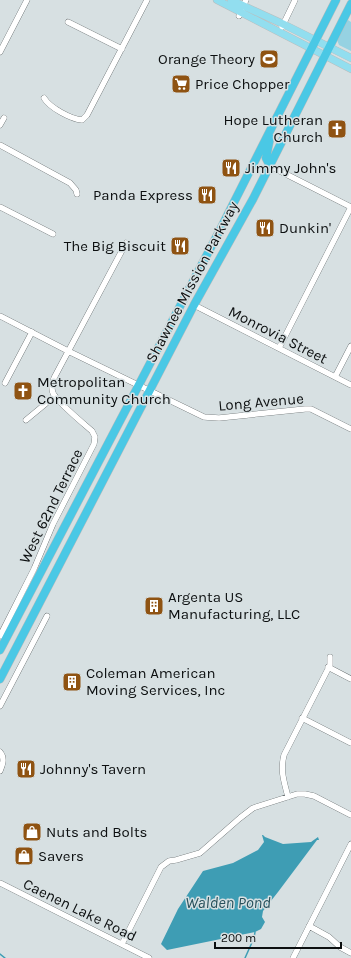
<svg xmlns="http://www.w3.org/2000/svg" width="351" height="958" font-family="Karla,sans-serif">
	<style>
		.green { fill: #96d2e2 }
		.water { fill: #3e9db4 }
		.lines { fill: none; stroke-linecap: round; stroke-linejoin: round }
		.stream { stroke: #3e9db4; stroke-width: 1.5 }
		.minor-casing { stroke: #505759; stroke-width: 6 }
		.major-casing { stroke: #bbbcbc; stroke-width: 8 }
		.highway-casing { stroke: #bbbcbc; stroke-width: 9 }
		.minor { stroke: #fff; stroke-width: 5.5 }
		.major { stroke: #92deef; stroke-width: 7 }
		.highway { stroke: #4ac8e5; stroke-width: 8 }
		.labels { text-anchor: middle; stroke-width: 3; stroke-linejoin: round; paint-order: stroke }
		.poi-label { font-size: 15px; fill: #0c0f10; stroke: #d7e0e2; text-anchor: start }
		.street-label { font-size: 15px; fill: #0c0f10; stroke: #d7e0e2 }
		.water-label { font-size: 16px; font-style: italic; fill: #28515c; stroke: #d7e0e2 }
	</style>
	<rect width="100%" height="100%" fill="#d7e0e2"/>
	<path class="green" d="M348,20L351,22V51L339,45L337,40L346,21Z"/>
	<path class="water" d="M262,835H263L265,837L283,844L311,842L318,837L319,840H317L278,892L263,911L262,917L265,922L261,929L255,932L167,950L161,944L178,909L203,871L233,863L258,850L264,842Z"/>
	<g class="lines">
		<path class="stream" d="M0,954L5,958
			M245,958L254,938L255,932"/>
		<defs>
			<path id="minor" d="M239,16L246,0
				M68,22L122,49
				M282,27L295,0
				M0,52L27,0
				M44,98C50,108 71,119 82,120L87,115L147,0
				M0,125L4,118
				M0,145L70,183L76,190L77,194
				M270,166L351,207
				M0,207L53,234
				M194,305L351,385
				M0,316L68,351L204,417L219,418L305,409H311L351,429
				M279,348L351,207
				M335,377L351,346
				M5,383L32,332
				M26,420L55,396
				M0,636L34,569L53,524L94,444L95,437L92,431C84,424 56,401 53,393C51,388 52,383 54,378L126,243
				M328,667L351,679
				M0,706L47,616
				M302,718L351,743
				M0,752C5,758 3,764 0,771
				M288,797C284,781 280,771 284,755L330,665V657
				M0,883L149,958
				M309,926L329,937L340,947L351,953
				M122,944L161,867L169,861L176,860L200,853L240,818L253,808L297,794H305L314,796L351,815
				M293,958L351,844"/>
			<path id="major" d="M217,0L351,69
				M231,0L283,24L351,58"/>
			<path id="highway" d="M270,166L266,158L270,138
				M0,650L221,228L336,0
				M0,679L194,305L253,199L351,4"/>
		</defs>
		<use href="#minor" class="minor-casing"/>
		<use href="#major" class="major-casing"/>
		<use href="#highway" class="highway-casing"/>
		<use href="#minor" class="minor"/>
		<use href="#major" class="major"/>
		<use href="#highway" class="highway"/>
	</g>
	<defs>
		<symbol id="stadium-square" viewBox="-11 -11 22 22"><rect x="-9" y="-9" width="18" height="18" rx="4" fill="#8f5312" stroke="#d7e0e2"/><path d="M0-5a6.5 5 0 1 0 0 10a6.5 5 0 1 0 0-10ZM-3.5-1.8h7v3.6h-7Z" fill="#fff"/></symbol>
		<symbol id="supermarket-square" viewBox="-11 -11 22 22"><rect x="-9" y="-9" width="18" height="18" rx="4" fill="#8f5312" stroke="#d7e0e2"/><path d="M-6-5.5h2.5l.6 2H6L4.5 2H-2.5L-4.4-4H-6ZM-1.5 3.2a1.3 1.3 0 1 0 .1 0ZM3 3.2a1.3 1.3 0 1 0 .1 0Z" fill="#fff"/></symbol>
		<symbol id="church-square" viewBox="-11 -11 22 22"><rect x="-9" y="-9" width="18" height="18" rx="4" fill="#8f5312" stroke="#d7e0e2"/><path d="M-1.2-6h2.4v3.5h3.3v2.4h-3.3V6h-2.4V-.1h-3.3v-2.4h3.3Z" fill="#fff"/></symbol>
		<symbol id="restaurant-square" viewBox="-11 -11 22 22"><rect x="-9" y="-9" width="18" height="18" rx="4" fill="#8f5312" stroke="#d7e0e2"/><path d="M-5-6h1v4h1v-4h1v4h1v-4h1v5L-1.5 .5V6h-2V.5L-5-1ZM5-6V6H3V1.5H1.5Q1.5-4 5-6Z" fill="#fff"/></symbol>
		<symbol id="building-square" viewBox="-11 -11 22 22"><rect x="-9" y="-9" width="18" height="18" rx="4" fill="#8f5312" stroke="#d7e0e2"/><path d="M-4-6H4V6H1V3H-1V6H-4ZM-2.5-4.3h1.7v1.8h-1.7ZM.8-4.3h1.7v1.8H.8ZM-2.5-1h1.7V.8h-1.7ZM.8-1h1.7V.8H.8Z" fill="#fff"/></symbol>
		<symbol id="shop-square" viewBox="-11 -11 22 22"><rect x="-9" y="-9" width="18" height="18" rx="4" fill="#8f5312" stroke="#d7e0e2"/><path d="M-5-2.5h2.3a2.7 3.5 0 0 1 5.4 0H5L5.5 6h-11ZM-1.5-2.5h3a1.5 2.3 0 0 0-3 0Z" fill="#fff"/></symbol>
	</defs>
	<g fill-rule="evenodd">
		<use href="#stadium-square" x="258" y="48" width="22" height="22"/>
		<use href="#supermarket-square" x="170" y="73" width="22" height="22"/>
		<use href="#church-square" x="326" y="118" width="22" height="22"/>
		<use href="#restaurant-square" x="220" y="157" width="22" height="22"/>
		<use href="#restaurant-square" x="196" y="184" width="22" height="22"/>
		<use href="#restaurant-square" x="254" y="217" width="22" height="22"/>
		<use href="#restaurant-square" x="169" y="235" width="22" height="22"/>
		<use href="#church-square" x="12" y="380" width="22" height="22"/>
		<use href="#building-square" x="143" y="595" width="22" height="22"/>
		<use href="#building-square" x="61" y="671" width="22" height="22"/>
		<use href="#restaurant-square" x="15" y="758" width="22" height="22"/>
		<use href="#shop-square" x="21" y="821" width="22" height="22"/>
		<use href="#shop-square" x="13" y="845" width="22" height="22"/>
	</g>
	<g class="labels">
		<g class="poi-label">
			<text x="255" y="64" text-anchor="end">Orange Theory</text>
			<text x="195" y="89">Price Chopper</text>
			<text x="323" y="125" text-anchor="end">Hope Lutheran<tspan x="323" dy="17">Church</tspan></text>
			<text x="245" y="173">Jimmy John's</text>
			<text x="193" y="200" text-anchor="end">Panda Express</text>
			<text x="279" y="233">Dunkin'</text>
			<text x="166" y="251" text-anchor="end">The Big Biscuit</text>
			<text x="37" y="387">Metropolitan<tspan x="37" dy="17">Community Church</tspan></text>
			<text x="168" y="602">Argenta US<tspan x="168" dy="17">Manufacturing, LLC</tspan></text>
			<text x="86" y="678">Coleman American<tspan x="86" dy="17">Moving Services, Inc</tspan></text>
			<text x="40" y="774">Johnny's Tavern</text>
			<text x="46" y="837">Nuts and Bolts</text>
			<text x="38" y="861">Savers</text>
		</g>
		<g class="street-label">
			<text transform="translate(192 282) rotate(-62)" y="5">Shawnee Mission Parkway</text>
			<text transform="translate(278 335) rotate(27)" y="5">Monrovia Street</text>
			<text transform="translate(261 402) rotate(-5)" y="5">Long Avenue</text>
			<text transform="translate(51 506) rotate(-64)" y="5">West 62nd Terrace</text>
			<text transform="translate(80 910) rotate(26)" y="5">Caenen Lake Road</text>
		</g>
		<g class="water-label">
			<text x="228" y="908">Walden Pond</text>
		</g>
	</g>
	<path d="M215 942v6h126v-6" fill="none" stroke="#0c0f10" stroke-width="2"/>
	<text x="221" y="942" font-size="12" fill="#0c0f10" stroke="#d7e0e2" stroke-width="3" paint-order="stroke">200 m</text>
</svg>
